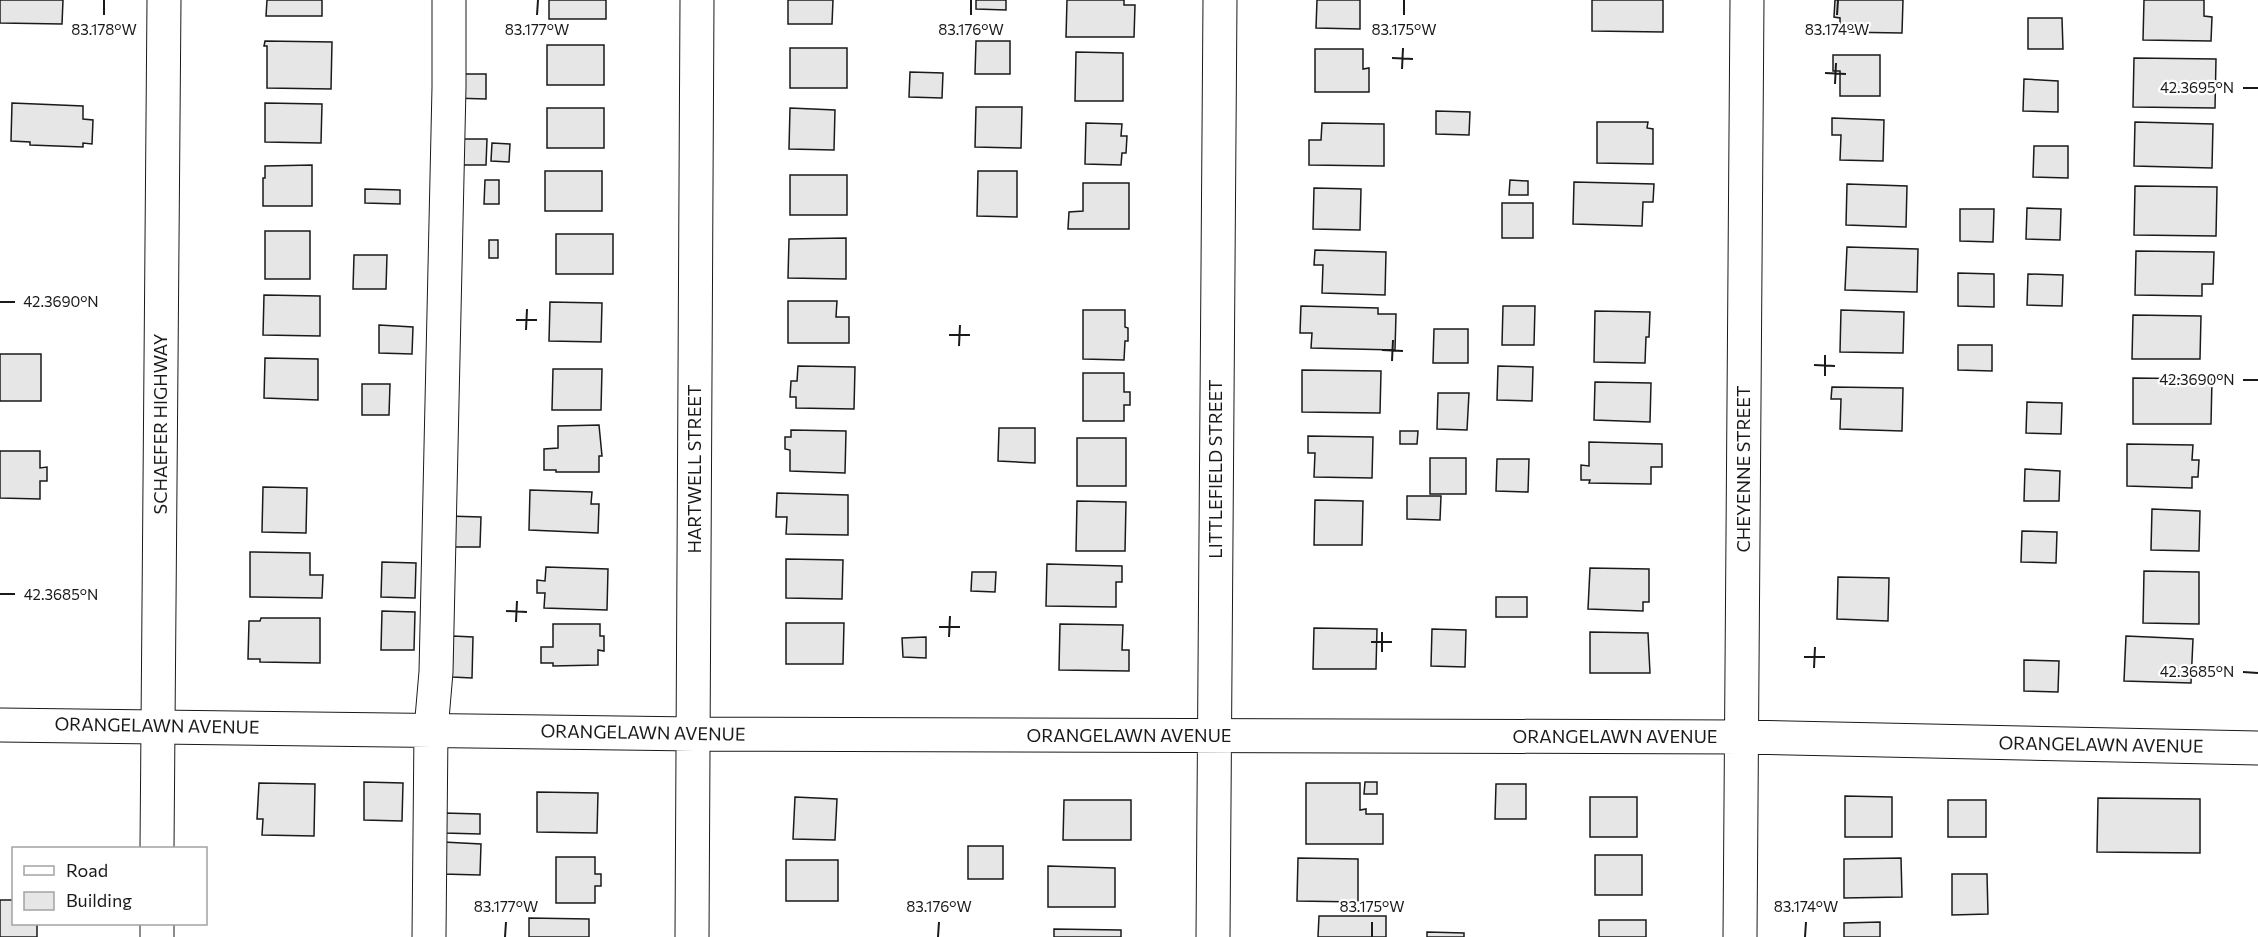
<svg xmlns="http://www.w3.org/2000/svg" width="2258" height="937" font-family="Commissioner,sans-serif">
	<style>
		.building { fill: #e6e6e6; stroke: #1a1a1a; stroke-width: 1.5 }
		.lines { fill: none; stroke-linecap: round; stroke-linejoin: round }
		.minor-casing { stroke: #1a1a1a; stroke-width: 35 }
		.major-casing { stroke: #1a1a1a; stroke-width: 35 }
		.minor { stroke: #fff; stroke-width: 33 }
		.major { stroke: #fff; stroke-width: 33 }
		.ticks { fill: none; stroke: #1a1a1a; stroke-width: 2 }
		.labels { text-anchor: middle; stroke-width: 4.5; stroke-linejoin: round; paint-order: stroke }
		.street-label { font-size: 18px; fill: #1a1a1a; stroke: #fff }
		.ticks-label { font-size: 15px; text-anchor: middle; fill: #1a1a1a; stroke: #fff; stroke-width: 4.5; stroke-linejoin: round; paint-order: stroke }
	</style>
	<rect width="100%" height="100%" fill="#fff"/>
	<path class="building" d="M0,0H63L62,24L0,23Z
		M267,0H322V16H266Z
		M549,0H606V19H549Z
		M788,0H833L832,24H788Z
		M976,0H1006V10L976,9Z
		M1067,0H1124V5H1135L1134,37H1066Z
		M1317,0H1360V29L1316,28Z
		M1592,0H1663V32L1592,31Z
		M1835,0H1903L1902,33L1840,32V18L1834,17Z
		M2144,0H2204V16L2212,17L2211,41L2143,40Z
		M2028,18H2062L2063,49H2028Z
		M265,41L332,42L331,89L267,88V46H264Z
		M976,41H1010V74H975Z
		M547,45H604V85H547Z
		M790,48H847V88H790Z
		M1315,49H1363V69L1369,68V92H1315Z
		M1076,52L1123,53V101H1075Z
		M1833,55H1880V96H1840V71H1833Z
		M2134,58L2216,59L2215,108L2133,107Z
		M910,72L943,73L942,98L909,97Z
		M453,74H486V99L453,98Z
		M2024,79L2058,81V112L2023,111Z
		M12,103L83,106V119L93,120L92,144L83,143V147L30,145V142L11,141Z
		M265,103L322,104L321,143L265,142Z
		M976,107H1022L1021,148L975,147Z
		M547,108H604V148H547Z
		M790,108L835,110L834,150L789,149Z
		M1436,111L1470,112L1469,135L1436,134Z
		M1832,118L1884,120L1883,161L1840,160L1841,135H1832Z
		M1597,122H1648L1647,128L1653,129V164L1597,163Z
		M2135,122L2213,124L2212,168L2134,166Z
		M1086,123L1122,124L1121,136H1127L1126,153H1122L1121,165L1085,164Z
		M1322,123L1384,124V166L1309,165V140H1321Z
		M454,139H487L486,165H454Z
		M492,143L510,144L509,162L491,161Z
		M2034,146H2068V178L2033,177Z
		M312,165V206H263V178H265V166Z
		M545,171H602V211H545Z
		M978,171H1017V217L977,216Z
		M790,175H847V215H790Z
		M485,180H499V204H484Z
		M1510,180L1528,181V195H1509Z
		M1574,182L1654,184L1653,202H1643L1642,226L1573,224Z
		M1083,183H1129V229H1068L1069,212L1083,211Z
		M1847,184L1907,186L1906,227L1846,225Z
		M2135,186L2217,187L2216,236L2134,235Z
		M1314,188L1361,189L1360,230L1313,229Z
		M365,189L400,190V204L365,203Z
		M1502,203H1533V238H1502Z
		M2027,208L2061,209L2060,240L2026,239Z
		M1960,209H1994L1993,242L1960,241Z
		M265,231H310V279H265Z
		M556,234H613V274H556Z
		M846,238V279L788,278L789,239Z
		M489,240H498V258H489Z
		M1847,247L1918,249L1917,292L1845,290Z
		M1315,250L1386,252L1385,295L1322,293L1323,265H1314Z
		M2136,251L2214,252L2213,284H2202V296L2135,295Z
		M354,255H387L386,289H353Z
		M1958,273L1994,274V307L1958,306Z
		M2028,274L2063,275L2062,306L2027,305Z
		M264,295L320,296V336L263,335Z
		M788,301H837L836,317H849V343H788Z
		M550,302L602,303L601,342L549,341Z
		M1301,306L1378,308V314H1396L1395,350L1311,348L1312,333H1300Z
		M1503,306H1535L1534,345H1502Z
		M1083,310H1125V327L1128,328V341H1125L1124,360L1083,359Z
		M1841,310L1904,312L1903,353L1840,352Z
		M1595,311L1650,312L1649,337H1646L1645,363L1594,362Z
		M2133,315L2201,316L2200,359H2132Z
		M379,325L413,327L412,354L379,353Z
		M1434,329H1468V363H1433Z
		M1958,345H1992V371L1958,370Z
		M0,354H41V401H0Z
		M265,358L318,359V400L264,398Z
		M798,366L855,367L854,409L796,408V397H790L791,381H797Z
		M1498,366L1533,367L1532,401L1497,400Z
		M553,369H602L601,410H552Z
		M1302,370L1381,371L1380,413L1302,412Z
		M1083,373H1124V392H1130V405H1124V421H1083Z
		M2133,378L2212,379L2211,424H2133Z
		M1595,382L1651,383L1650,422L1594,420Z
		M362,384H390L389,415H362Z
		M1832,387L1903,388L1902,431L1840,429L1841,399H1831Z
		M1438,393H1469L1467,430L1437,429Z
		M2027,402L2062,403L2061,434L2026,433Z
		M599,425L602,456H599V472H556V470H544V449L558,448V426Z
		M999,428H1035V463L998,461Z
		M791,430L846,431L845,473L790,471V450L785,449V437H791Z
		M1400,431H1418L1417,444H1400Z
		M1308,436L1373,437L1372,478L1314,477L1315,453H1308Z
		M1077,438H1126V486H1077Z
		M1589,442L1662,444V467H1651V484L1589,483L1590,480H1581V465L1589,466Z
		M2127,444L2193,445L2192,460H2199L2198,477H2192V488L2127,486Z
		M0,451H40V468L47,467V481H40V499L0,498Z
		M1430,458H1466V494H1430Z
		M1497,459H1529L1528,492L1496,491Z
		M2025,469L2060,471L2059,501H2024Z
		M263,487L307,488L306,533L262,532Z
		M530,490L592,492L591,504H599L598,533L529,530Z
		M777,493L848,495V535L786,534L787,517H776Z
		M1407,496H1441L1440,520L1407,519Z
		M1315,500L1363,501L1362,545H1314Z
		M1077,501L1126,502L1125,551H1076Z
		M2152,509L2200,511L2199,551L2151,550Z
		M447,516L481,517L480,547H447Z
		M2022,531L2057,532L2056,563L2021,562Z
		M250,552L310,553V575H323L322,598L250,597Z
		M786,559L843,560L842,599L786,598Z
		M382,562L416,563L415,598L381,597Z
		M1047,564L1122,566V582H1116V607L1046,606Z
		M546,567L608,569L607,610L544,608L545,593H537V580L545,581Z
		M1590,568L1649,569V602H1643V611L1588,609Z
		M2144,571L2199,572V624L2143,623Z
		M972,572H996L995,592L971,591Z
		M1838,577L1889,578L1888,621L1837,619Z
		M1496,597H1527V617H1496Z
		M382,611L415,612L414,650H381Z
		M261,618H320V663L260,662V659H248L249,621H260Z
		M786,623H844L843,664H786Z
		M553,624H600V636H604V651L598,650V665L553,666V663H541V647H553Z
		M1060,624L1123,625L1122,650H1129V671L1059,670Z
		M1314,628L1377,629L1376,669H1313Z
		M1432,629L1466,630L1465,667L1431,666Z
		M1590,632L1648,633L1650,673H1590Z
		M453,636L473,637L472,678L452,677Z
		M2126,636L2193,639L2191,683L2124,681Z
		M926,637V658L903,657L902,638Z
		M2024,660L2059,661L2058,692L2024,691Z
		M364,782L403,783L402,821L364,820Z
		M1365,782H1377V794H1364Z
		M259,783L315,784L314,836L262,835L263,819H257Z
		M1306,783H1360V810L1366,809V814H1383V844H1306Z
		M1496,784H1526V819H1495Z
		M537,792L598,793L597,833L537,832Z
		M1845,796L1892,797V837H1845Z
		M795,797L837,799L835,840L793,839Z
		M1590,797H1637V837H1590Z
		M2098,798L2200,799V853L2097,852Z
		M1064,800H1131V840H1063Z
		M1948,800H1986V837H1948Z
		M444,813L480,814V834L444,833Z
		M443,842L481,844L480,875L442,874Z
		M968,846H1003V879H968Z
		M1595,855H1642V895H1595Z
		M556,857H595V874H601V886H595V903H556Z
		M1298,858L1358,859V902L1297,901Z
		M1901,858L1902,897L1844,898V859Z
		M786,860H838V901H786Z
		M1048,866L1115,868V907H1048Z
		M1952,874H1987L1988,914L1952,915Z
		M0,900H14V924H37V937H0Z
		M1319,916H1386V937H1318Z
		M529,918L589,919V937H529Z
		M1599,920H1646V937H1599Z
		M1880,922V937H1844V923Z
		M1054,929L1121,930V937H1054Z
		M1427,932L1464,933V937H1427Z"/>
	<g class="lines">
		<defs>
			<path id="minor" d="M0,725L695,734L1743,737L2258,748
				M429,937L431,730L436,672L449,87V0
				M692,937L697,0
				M1213,937L1220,0
				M1740,937L1747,0"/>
			<path id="major" d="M157,848L164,0
				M157,937V924"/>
		</defs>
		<use href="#minor" class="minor-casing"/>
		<use href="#major" class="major-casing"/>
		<use href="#minor" class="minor"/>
		<use href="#major" class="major"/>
	</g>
	<path class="ticks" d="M104,15V0M537,15L538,0M971,15V0M1404,15V0M1837,15L1838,0M1392,58L1413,59M1402,69L1403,48M1825,73L1846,74M1835,84L1836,63M2243,88H2258M0,302H15M516,320H537M526,330L527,309M949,335H970M959,346L960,325M1382,350L1403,351M1392,361L1393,340M1814,365L1835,366M1825,376V355M2243,380H2258M0,594H15M506,611L527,612M516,622L517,601M939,627H960M949,637L950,616M1371,642H1392M1382,652V632M1804,657H1825M1814,668L1815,647M2243,672L2258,673M505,937L506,922M938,937L939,922M1372,937V922M1805,937L1806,922"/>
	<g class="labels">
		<g class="street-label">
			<text transform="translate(161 424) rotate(-90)" y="6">SCHAEFER HIGHWAY</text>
			<text transform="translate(695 469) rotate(-90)" y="6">HARTWELL STREET</text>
			<text transform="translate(1216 469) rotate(-90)" y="6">LITTLEFIELD STREET</text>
			<text transform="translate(1744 469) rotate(-90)" y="6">CHEYENNE STREET</text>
			<text transform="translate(157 726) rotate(1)" y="6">ORANGELAWN AVENUE</text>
			<text transform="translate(643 733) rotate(1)" y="6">ORANGELAWN AVENUE</text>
			<text x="1129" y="742">ORANGELAWN AVENUE</text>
			<text x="1615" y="743">ORANGELAWN AVENUE</text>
			<text transform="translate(2101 745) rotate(1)" y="6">ORANGELAWN AVENUE</text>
		</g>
	</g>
	<g class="ticks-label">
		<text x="104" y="35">83.178°W</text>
		<text x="537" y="35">83.177°W</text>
		<text x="971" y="35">83.176°W</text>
		<text x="1404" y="35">83.175°W</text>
		<text x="1837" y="35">83.174°W</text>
		<text x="2197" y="93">42.3695°N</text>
		<text x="61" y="307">42.3690°N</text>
		<text x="2197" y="385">42.3690°N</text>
		<text x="61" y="600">42.3685°N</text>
		<text x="2197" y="677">42.3685°N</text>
		<text x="506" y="912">83.177°W</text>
		<text x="939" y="912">83.176°W</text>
		<text x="1372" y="912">83.175°W</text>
		<text x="1806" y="912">83.174°W</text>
	</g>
	<rect x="12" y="847" width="195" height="78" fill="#ffffff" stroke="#a3a3a3" stroke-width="1.5"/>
	<rect x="24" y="866" width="30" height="9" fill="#ffffff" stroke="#a3a3a3" stroke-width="1.5"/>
	<text x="66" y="877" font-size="18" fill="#1a1a1a">Road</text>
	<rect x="24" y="892" width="30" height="18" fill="#e6e6e6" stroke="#a3a3a3" stroke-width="1.5"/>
	<text x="66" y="907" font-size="18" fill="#1a1a1a">Building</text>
</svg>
